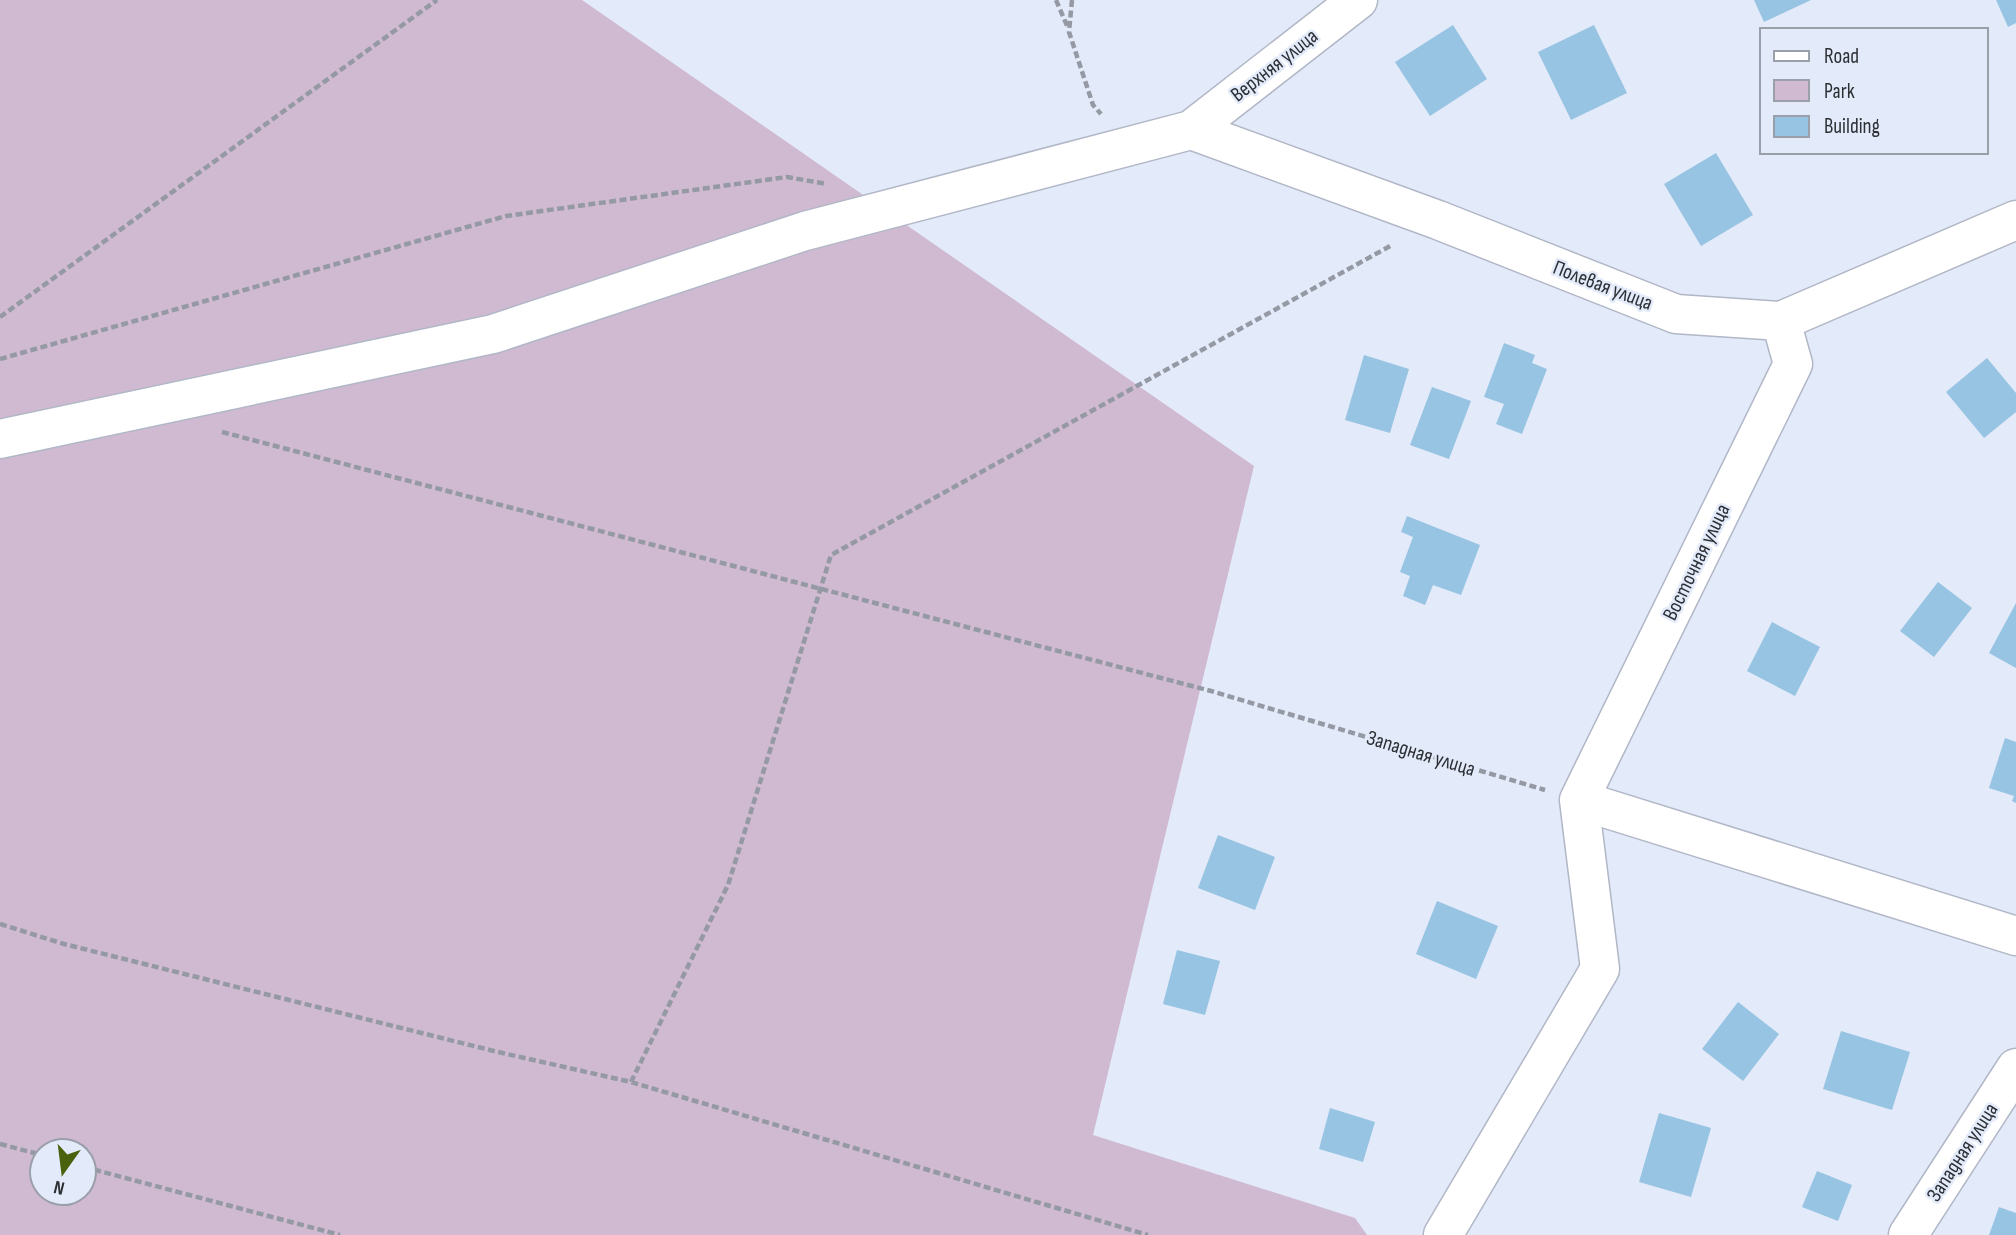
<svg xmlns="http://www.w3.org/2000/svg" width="2016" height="1235" font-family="'Sofia Sans Condensed',sans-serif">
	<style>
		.green { fill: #d0bad2; fill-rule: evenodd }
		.building { fill: #97c4e2 }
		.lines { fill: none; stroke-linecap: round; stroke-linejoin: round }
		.minor-casing { stroke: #b1b7c6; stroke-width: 41 }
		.path { stroke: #9499a4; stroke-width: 4.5; stroke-dasharray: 7 3.5; stroke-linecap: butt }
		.minor { stroke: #fff; stroke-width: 38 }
		.labels { text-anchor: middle; stroke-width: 5; stroke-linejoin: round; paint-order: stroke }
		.street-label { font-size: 21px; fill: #2c2f34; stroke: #e3eaf9 }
	</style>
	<rect width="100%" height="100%" fill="#e3eaf9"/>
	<path class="green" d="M0,0H582L1254,466L1093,1135L1355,1218L1367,1235H0ZM42,1151H84V1193H42Z"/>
	<path class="building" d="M1754,0H1811L1764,22Z
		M1996,0H2016V23L2008,27Z
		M1453,25L1487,79L1430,116L1395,62Z
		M1594,25L1627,93L1571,120L1538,52Z
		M1716,153L1753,215L1701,246L1664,184Z
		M1504,343L1535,355L1532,363L1547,369L1522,434L1496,424L1504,404L1484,397Z
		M1364,355L1409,369L1390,433L1345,420Z
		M1987,358L2016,393V412L1984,438L1946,392Z
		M1432,387L1471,401L1449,459L1410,445Z
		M1407,516L1480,545L1461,595L1433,585L1425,605L1403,596L1410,576L1400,572L1413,537L1401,532Z
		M1938,582L1972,608L1934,657L1900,631Z
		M2016,603V668L1989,653Z
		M1772,622L1820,647L1795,696L1747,671Z
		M2005,738L2016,742V803L2012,801L2014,796L1989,788Z
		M1218,835L1275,857L1255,910L1198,888Z
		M1437,901L1498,926L1476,979L1416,954Z
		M1177,950L1220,961L1205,1015L1163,1004Z
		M1738,1002L1779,1034L1743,1081L1702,1049Z
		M1841,1031L1910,1052L1892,1110L1823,1089Z
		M1330,1108L1375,1122L1363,1162L1319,1149Z
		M1659,1113L1711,1128L1691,1197L1639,1182Z
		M1817,1171L1852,1185L1838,1221L1802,1207Z
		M1999,1207L2016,1213V1235H1989Z"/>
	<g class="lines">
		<defs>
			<path id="minor" d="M1191,130L1438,220L1676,314L1781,321L2016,220
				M0,439L493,334L805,231L1191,130L1358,0
				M1579,800L1793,364L1781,321
				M1579,800L2016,936
				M1443,1235L1600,969L1579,800
				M1908,1235L2016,1068"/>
		</defs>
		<use href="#minor" class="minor-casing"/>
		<path class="path" d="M1056,0L1068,28
			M1072,0L1069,32L1093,105L1101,114
			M0,317L437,0
			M0,359L506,216L787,177L827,184
			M222,432L1211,691L1545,790
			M0,924L64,944L498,1052L631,1082L1148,1235
			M631,1082L728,885L831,555L1392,245
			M0,1144L42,1155
			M84,1167L340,1235"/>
		<use href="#minor" class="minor"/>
	</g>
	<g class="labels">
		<g class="street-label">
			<text transform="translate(1274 65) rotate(-38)" y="7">Верхняя улица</text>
			<text transform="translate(1603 285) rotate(21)" y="7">Полевая улица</text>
			<text transform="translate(1696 562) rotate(-64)" y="7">Восточная улица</text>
			<text transform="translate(1421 753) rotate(17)" y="7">Западная улица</text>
			<text transform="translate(1962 1152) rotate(-57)" y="7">Западная улица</text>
		</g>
	</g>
	<rect x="1760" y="28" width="228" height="126" fill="#e3eaf9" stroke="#9a9faa" stroke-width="2"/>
	<rect x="1774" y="51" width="35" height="10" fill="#ffffff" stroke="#9a9faa" stroke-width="2"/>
	<text x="1824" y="63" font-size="21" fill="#2c2f34">Road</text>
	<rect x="1774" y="80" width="35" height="21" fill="#d0bad2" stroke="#9a9faa" stroke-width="2"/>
	<text x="1824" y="98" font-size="21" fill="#2c2f34">Park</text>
	<rect x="1774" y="116" width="35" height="21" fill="#97c4e2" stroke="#9a9faa" stroke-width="2"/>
	<text x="1824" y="133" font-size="21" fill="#2c2f34">Building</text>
	<g transform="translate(63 1172) rotate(194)"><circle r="33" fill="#e3eaf9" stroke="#9a9faa" stroke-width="2"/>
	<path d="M0-5L12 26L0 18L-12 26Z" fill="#4a610d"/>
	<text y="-10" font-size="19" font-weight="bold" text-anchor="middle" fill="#2c2f34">N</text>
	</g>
</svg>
